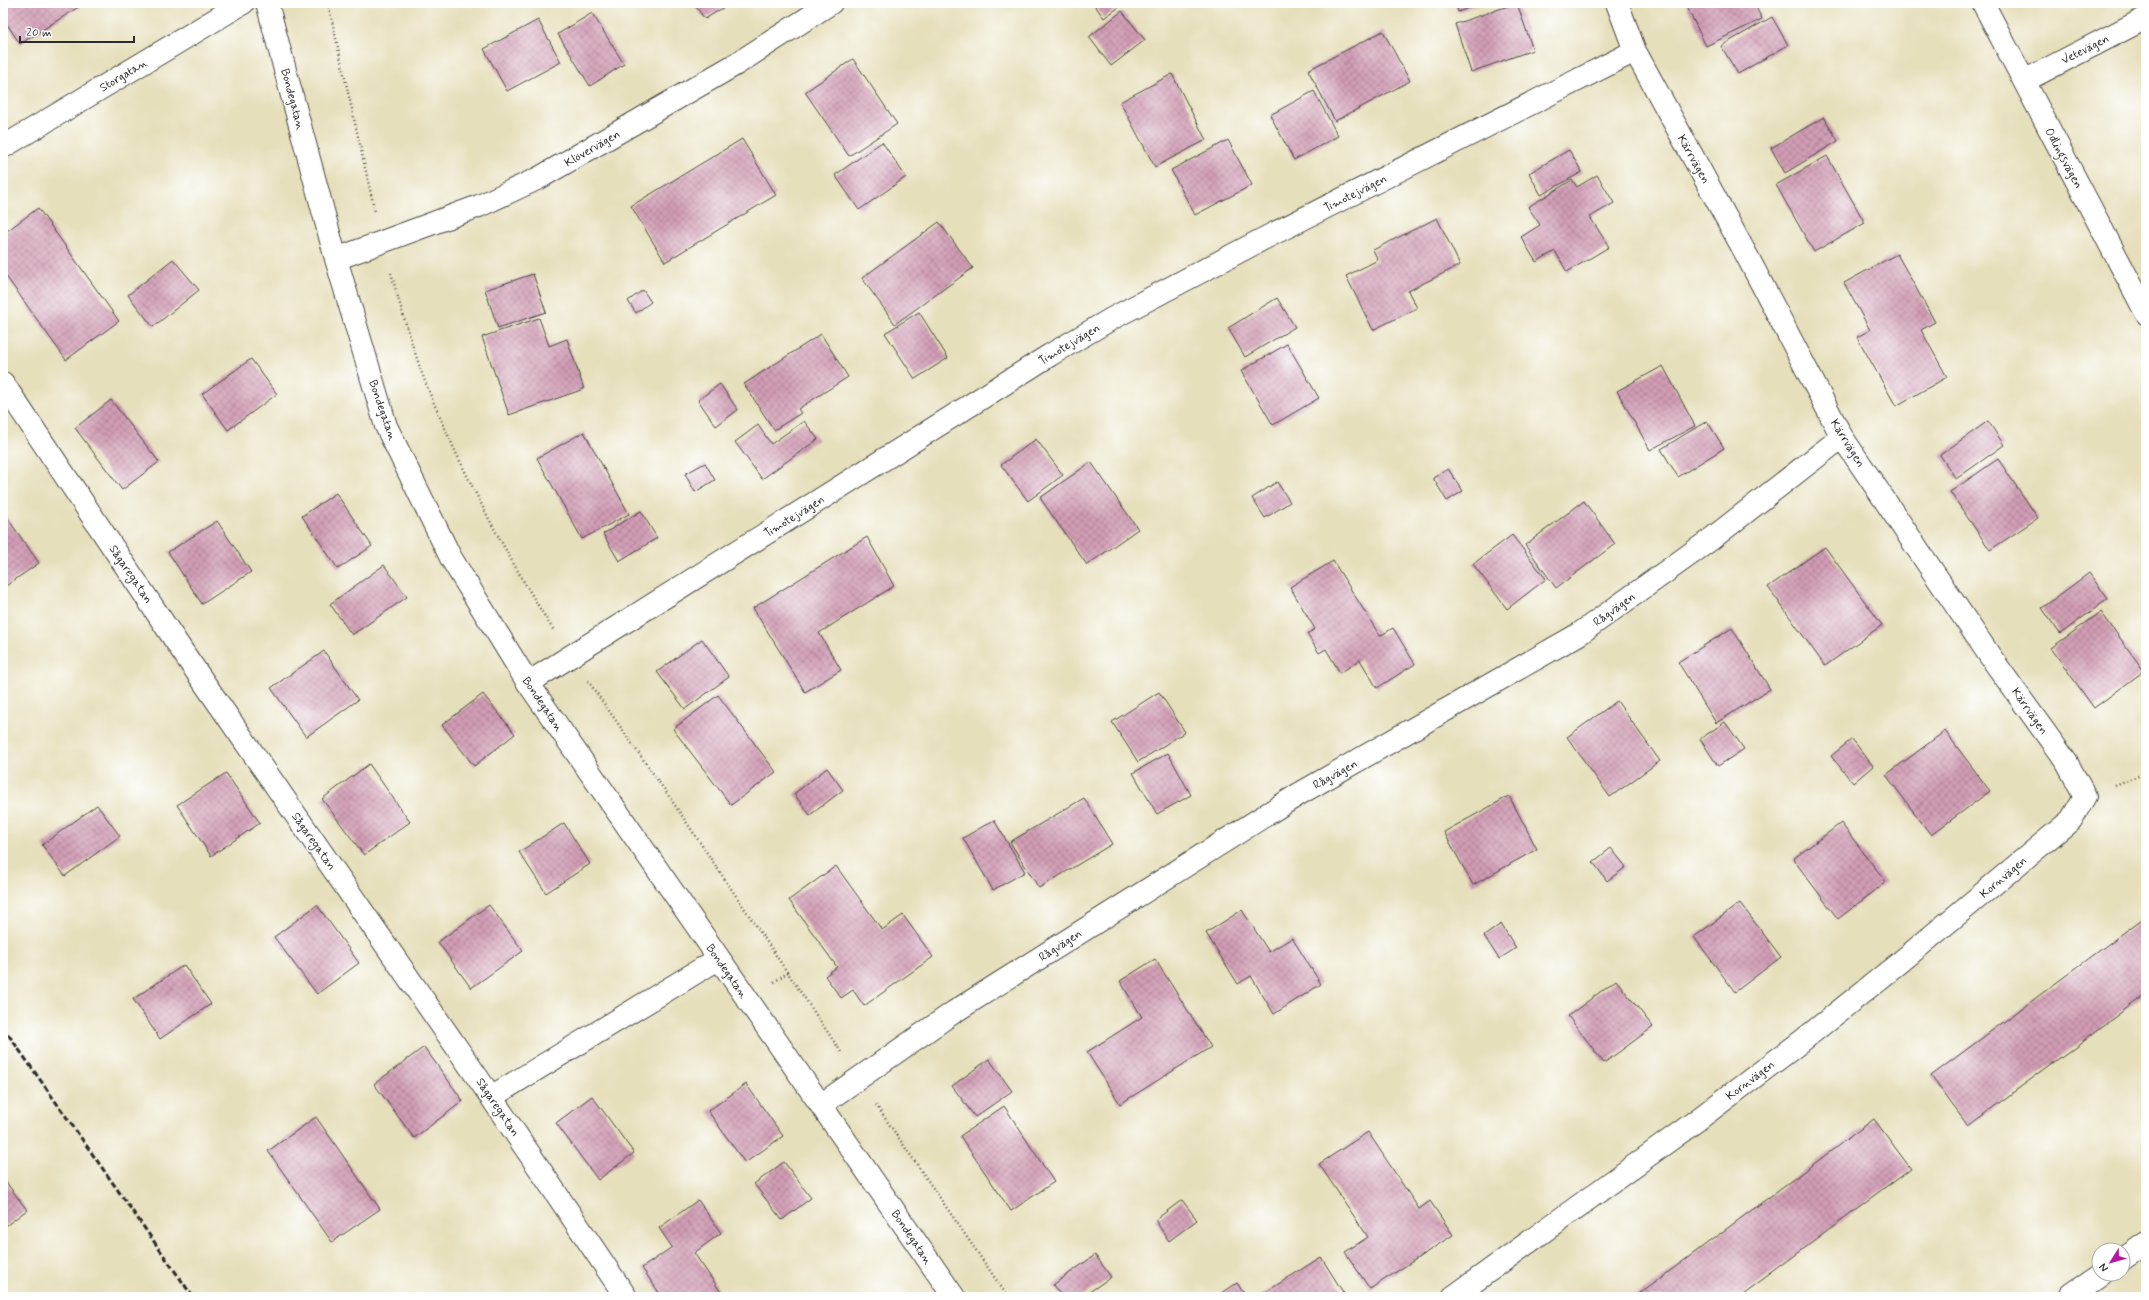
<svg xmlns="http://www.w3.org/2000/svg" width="2149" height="1300" font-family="Mynerve,sans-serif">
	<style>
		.building { fill: url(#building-cross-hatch) }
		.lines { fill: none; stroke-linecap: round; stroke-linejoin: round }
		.minor-casing { stroke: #474641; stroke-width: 24 }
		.tertiary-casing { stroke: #474641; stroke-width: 24 }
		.path { stroke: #474641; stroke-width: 2.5; stroke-dasharray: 1 3; stroke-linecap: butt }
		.minor { stroke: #fff; stroke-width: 22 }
		.tertiary { stroke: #fff; stroke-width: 22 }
		.rail { stroke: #2b2b2b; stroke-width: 3; stroke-dasharray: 6 3; stroke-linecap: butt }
		.labels { text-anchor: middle; stroke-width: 3.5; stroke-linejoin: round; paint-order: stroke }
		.street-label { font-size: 12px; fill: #2b2b2b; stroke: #fff }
	</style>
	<defs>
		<pattern id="building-cross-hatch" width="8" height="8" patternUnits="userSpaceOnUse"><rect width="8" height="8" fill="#d19db5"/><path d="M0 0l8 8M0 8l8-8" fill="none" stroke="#aa8093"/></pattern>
	</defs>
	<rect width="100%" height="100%" fill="#fff"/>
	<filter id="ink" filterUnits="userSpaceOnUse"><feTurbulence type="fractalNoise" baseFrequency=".025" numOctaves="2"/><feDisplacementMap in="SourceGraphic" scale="8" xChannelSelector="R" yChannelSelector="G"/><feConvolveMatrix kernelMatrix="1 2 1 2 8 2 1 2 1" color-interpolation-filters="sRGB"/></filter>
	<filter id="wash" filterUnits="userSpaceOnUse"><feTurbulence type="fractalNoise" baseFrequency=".012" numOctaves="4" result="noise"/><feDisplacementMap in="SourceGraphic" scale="16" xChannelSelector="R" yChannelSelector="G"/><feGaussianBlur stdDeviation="0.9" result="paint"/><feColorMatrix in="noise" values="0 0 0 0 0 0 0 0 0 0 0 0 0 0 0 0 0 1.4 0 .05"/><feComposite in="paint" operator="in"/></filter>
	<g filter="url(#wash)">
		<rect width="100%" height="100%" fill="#e6dfbb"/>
		<g id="blocks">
			<path class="building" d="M3,3H85L20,44L3,18Z
				M693,3H731L705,19Z
				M1093,3H1125L1104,18Z
				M1455,3H1481L1458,12Z
				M1517,3L1533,50L1471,72L1455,24Z
				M1685,3H1754L1762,19L1706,46Z
				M1122,11L1145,40L1111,66L1089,37Z
				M592,13L624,64L590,86L558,34Z
				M1772,17L1788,45L1738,74L1721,46Z
				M538,20L561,62L507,91L484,49Z
				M1383,31L1410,81L1335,121L1308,70Z
				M853,59L897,124L849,156L805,92Z
				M1172,74L1206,140L1155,167L1120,102Z
				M1314,91L1338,136L1294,160L1270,115Z
				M1824,117L1838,141L1785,173L1771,148Z
				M742,139L776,195L665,262L631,206Z
				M1228,140L1252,185L1195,215L1171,170Z
				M882,142L906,177L859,210L835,175Z
				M1569,150L1582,172L1541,195L1529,173Z
				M1827,156L1865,223L1814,252L1776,185Z
				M1597,175L1614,203L1590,217L1609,247L1567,272L1555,251L1536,262L1521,237L1540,225L1528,207L1572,180L1577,187Z
				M38,208L119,321L66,360L3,272V234Z
				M1437,218L1460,265L1408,291L1417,308L1373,330L1346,276L1378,260L1373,250Z
				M939,222L973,268L895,324L862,278Z
				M1897,254L1935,322L1921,330L1947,377L1896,406L1857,337L1870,330L1844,283Z
				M173,259L199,290L153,327L128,295Z
				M533,274L546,312L498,328L485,290Z
				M643,290L651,302L636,313L628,301Z
				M1277,298L1295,327L1245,357L1228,328Z
				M919,312L948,358L915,379L885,333Z
				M539,318L549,346L567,339L584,389L509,415L482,337Z
				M821,334L848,377L798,409L801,413L774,430L744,384Z
				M1287,344L1319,398L1273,425L1241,371Z
				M251,359L277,394L228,430L202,394Z
				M1663,366L1695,426L1650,450L1617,391Z
				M720,384L738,410L716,426L698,400Z
				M111,400L159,462L122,490L75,428Z
				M804,421L818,439L762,479L735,442L758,425L771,444Z
				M1707,421L1724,448L1678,477L1661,449Z
				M1988,421L2004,445L1956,479L1940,455Z
				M584,432L629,514L582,539L537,458Z
				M1036,439L1063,475L1028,501L1001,465Z
				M1998,459L2038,518L1990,550L1950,492Z
				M1091,462L1138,529L1087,565L1040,498Z
				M705,463L715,480L695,492L685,474Z
				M1448,469L1463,491L1447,501L1433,478Z
				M1277,482L1290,502L1265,518L1252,498Z
				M336,493L372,546L338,569L302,516Z
				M1584,501L1615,544L1556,588L1525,545Z
				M641,511L657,538L619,561L603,534Z
				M3,512L39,563L3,588Z
				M217,521L251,572L202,604L168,552Z
				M1512,535L1546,579L1507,609L1473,564Z
				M867,537L894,586L819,633L841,670L805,692L753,608Z
				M1825,547L1882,625L1825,666L1768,587Z
				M1333,561L1380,636L1393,628L1415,664L1377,688L1360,660L1340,673L1326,649L1319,653L1307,634L1315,629L1290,587Z
				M384,565L407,597L352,635L330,604Z
				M2089,573L2108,599L2060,634L2042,608Z
				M2101,612L2144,671L2094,708L2051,648Z
				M1732,628L1770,689L1716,723L1678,662Z
				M702,639L729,677L685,709L657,672Z
				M324,651L358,700L306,737L271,688Z
				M1159,692L1185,732L1138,762L1112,722Z
				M483,694L515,734L474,766L442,725Z
				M718,695L776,772L731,805L673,729Z
				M1617,701L1660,761L1610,797L1567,737Z
				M1725,722L1744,749L1718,766L1700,739Z
				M1945,731L1990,791L1931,835L1886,775Z
				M1852,739L1873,766L1853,783L1831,756Z
				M1168,753L1191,795L1157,814L1133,773Z
				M369,764L410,822L364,855L322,799Z
				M827,768L843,790L810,815L794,794Z
				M226,773L260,823L211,856L177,805Z
				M1509,796L1537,849L1473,885L1444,832Z
				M1084,798L1112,844L1039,888L1010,842Z
				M97,805L120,836L65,876L42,845Z
				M994,820L1025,872L993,890L963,838Z
				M564,823L590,864L546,893L519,852Z
				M1841,823L1886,882L1838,919L1793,859Z
				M1611,848L1626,867L1607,881L1593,862Z
				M836,866L882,930L903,915L933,957L864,1006L853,990L841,998L825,976L837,967L789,900Z
				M1740,903L1781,957L1735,992L1694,937Z
				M317,905L359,963L317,994L274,937Z
				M489,905L523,951L471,988L438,942Z
				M1242,910L1269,952L1292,938L1321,984L1274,1014L1251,976L1238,984L1206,933Z
				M2146,916V994L1968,1126L1931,1076Z
				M1501,924L1516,948L1499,959L1484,936Z
				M1155,959L1211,1047L1120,1104L1087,1052L1142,1017L1120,981Z
				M184,965L211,1004L160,1039L133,999Z
				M1616,980L1653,1027L1604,1063L1568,1016Z
				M424,1047L463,1101L414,1138L374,1084Z
				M989,1059L1012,1091L975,1117L952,1086Z
				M746,1084L783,1136L745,1163L708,1111Z
				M592,1096L634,1153L598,1180L556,1123Z
				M1004,1106L1054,1182L1011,1211L960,1136Z
				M316,1117L380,1209L332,1242L268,1151Z
				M1874,1119L1911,1169L1739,1297H1635Z
				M1368,1132L1419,1209L1430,1201L1453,1235L1370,1289L1345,1252L1368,1237L1319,1164Z
				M784,1162L811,1198L782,1220L754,1184Z
				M3,1178L27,1210L3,1228Z
				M698,1200L721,1233L694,1253L723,1295L720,1297H662L642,1268L672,1247L659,1228Z
				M1182,1200L1197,1220L1169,1241L1155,1220Z
				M1095,1255L1111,1277L1082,1297H1062L1053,1285Z
				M1321,1257L1346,1297H1258Z
				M1237,1283L1246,1297H1216Z"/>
		</g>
	</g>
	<g filter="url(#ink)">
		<use href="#blocks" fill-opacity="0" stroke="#474641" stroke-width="1"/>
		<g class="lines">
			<defs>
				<path id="minor" d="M267,3L336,259L386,426L451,558L528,683L954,1297
					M1983,3L2146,313
					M2024,81L2146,18
					M3,147L243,3
					M336,259L479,206L539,178L738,63L831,3
					M3,383L187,658L491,1097L626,1297
					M528,683L1050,355L1113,318L1263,239L1635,51
					M491,1097L718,959
					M822,1104L954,1012L1299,794L1579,634L1710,540L1842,437
					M1453,1297L1696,1121L1798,1044L1898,964L2071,820L2085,796L2067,763L1990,656L1842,437L1746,254L1635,51L1617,3"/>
				<path id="tertiary" d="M2123,1260L2146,1244
					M2069,1297L2102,1274"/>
			</defs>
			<use href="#minor" class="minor-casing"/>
			<use href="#tertiary" class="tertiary-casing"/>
			<path class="path" d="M328,3L375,212
				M391,273C404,318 417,365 436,408C469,485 509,560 554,631
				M588,681L666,792L841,1052
				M2115,785L2146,773
				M774,982L788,972
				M876,1105L1008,1297"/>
			<use href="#minor" class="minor"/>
			<use href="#tertiary" class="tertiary"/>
			<path class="rail" d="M3,1027L193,1297"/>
		</g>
	</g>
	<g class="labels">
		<g class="street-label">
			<text transform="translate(2085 49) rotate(-27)" y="4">Vetevägen</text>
			<text transform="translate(123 75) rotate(-31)" y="4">Storgatan</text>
			<text transform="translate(293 99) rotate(75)" y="4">Bondegatan</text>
			<text transform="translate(592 148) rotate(-30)" y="4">Klövervägen</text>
			<text transform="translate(2064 158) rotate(62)" y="4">Odlingsvägen</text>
			<text transform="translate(1694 159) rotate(61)" y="4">Kärrvägen</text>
			<text transform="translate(1355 193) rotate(-27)" y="4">Timotejvägen</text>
			<text transform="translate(1069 344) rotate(-31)" y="4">Timotejvägen</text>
			<text transform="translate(383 410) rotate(71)" y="4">Bondegatan</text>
			<text transform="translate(1848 443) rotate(58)" y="4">Kärrvägen</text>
			<text transform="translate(794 516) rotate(-32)" y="4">Timotejvägen</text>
			<text transform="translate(131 574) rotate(56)" y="4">Sågaregatan</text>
			<text transform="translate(1614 609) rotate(-36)" y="4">Rågvägen</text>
			<text transform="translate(543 704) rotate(56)" y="4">Bondegatan</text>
			<text transform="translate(2030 711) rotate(55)" y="4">Kärrvägen</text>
			<text transform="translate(1335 774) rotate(-29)" y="4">Rågvägen</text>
			<text transform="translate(314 841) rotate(55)" y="4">Sågaregatan</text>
			<text transform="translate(2003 877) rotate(-40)" y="4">Kornvägen</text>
			<text transform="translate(1060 945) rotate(-33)" y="4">Rågvägen</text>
			<text transform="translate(727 971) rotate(55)" y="4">Bondegatan</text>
			<text transform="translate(1750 1080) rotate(-37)" y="4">Kornvägen</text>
			<text transform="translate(498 1107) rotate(56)" y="4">Sågaregatan</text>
			<text transform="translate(912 1237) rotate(56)" y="4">Bondegatan</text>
		</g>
	</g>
	<rect width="2149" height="1300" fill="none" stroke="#fff" stroke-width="16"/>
	<g transform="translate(2111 1262) rotate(233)"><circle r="19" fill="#ffffff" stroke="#aaaaaa"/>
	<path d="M0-3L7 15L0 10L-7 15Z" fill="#b5179e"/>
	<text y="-6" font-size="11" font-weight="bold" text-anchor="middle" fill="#2b2b2b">N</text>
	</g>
	<path d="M20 36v6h114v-6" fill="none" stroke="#2b2b2b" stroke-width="2"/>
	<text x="26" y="36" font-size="12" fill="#2b2b2b" stroke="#ffffff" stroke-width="3" paint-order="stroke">20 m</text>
</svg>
